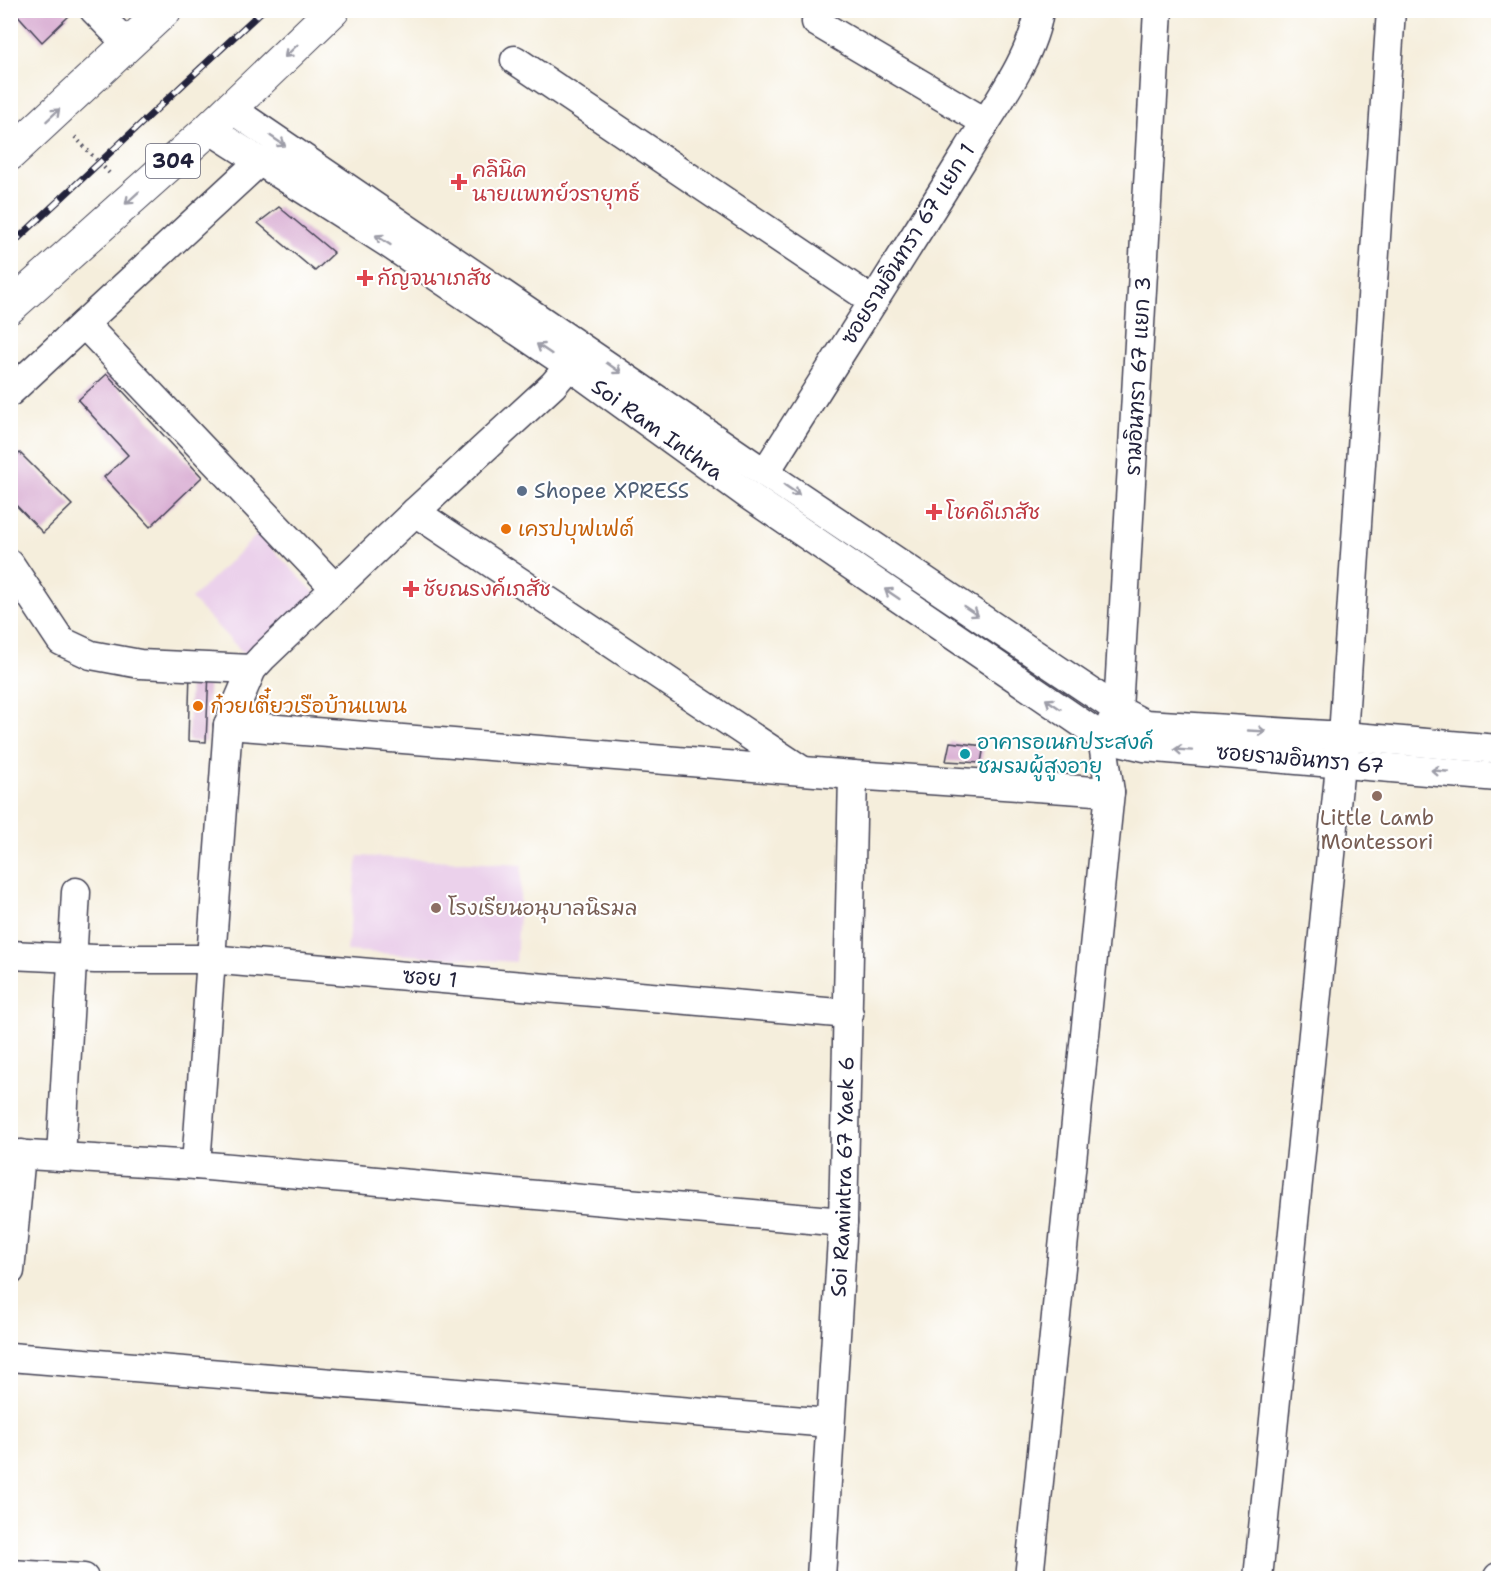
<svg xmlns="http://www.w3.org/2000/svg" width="1509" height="1589" font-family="'Shantell Sans','Playpen Sans Thai',sans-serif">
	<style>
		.built { fill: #ebd1eb }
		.building { fill: #d8acd2 }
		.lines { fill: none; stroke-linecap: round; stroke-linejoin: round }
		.minor-casing { stroke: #424153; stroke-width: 31 }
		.primary-casing { stroke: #424153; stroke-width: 35 }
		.path { stroke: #424153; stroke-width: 4; stroke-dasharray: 1.5 4.5; stroke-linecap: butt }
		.minor { stroke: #fff; stroke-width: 28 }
		.primary { stroke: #fff; stroke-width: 33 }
		.rail-casing { stroke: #22223b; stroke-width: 7 }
		.rail { stroke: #fff; stroke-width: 4.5; stroke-dasharray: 14; stroke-linecap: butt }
		.oneway { stroke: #9c9ca7 }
		.health-dot { fill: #e0444e; stroke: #fff; stroke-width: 2 }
		.service-dot { fill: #5c6f8a; stroke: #fff; stroke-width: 2 }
		.food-dot { fill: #e8710a; stroke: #fff; stroke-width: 2 }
		.culture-dot { fill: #0f9aa8; stroke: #fff; stroke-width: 2 }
		.education-dot { fill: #8d6e63; stroke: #fff; stroke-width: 2 }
		.labels { text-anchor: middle; stroke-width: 4.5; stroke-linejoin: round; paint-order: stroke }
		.shield { fill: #fff; stroke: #646476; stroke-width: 1.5 }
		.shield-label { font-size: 20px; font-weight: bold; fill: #22223b }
		.health-label { font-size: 21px; fill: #be3a42; stroke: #fff; text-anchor: start }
		.street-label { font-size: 21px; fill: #22223b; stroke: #fff }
		.service-label { font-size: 21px; fill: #4e5e75; stroke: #fff; text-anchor: start }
		.food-label { font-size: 21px; fill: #c56008; stroke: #fff; text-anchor: start }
		.culture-label { font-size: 21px; fill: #0d838f; stroke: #fff; text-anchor: start }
		.education-label { font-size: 21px; fill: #785e54; stroke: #fff }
	</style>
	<rect width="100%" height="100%" fill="#fff"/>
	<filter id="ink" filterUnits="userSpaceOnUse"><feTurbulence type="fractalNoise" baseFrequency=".0167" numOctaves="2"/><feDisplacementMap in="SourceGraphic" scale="12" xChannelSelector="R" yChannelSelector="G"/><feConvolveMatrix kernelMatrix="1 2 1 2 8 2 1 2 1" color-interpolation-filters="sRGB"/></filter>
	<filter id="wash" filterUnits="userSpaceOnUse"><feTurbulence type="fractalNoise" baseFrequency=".008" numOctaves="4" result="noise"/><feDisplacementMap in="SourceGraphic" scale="24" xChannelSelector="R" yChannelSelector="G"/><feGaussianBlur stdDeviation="1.35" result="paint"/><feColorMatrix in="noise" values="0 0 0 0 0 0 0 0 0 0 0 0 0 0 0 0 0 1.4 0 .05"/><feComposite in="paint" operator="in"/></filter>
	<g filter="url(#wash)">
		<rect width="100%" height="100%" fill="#f5eedc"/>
		<path class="built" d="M258,534L315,593L248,658L191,599Z
			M358,856L522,865L516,962L347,951Z"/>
		<g id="blocks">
			<path class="building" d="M13,10H64L69,16L42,42Z
				M279,207L334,253L315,271L258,223Z
				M107,374L202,477L150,527L104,477L128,455L78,400Z
				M20,453L72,505L43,533L10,499V461Z
				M190,671H209L206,742L188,741Z
				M950,742L984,746L981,763L946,761Z"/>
		</g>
	</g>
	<g filter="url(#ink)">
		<use href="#blocks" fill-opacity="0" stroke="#424153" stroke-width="1.5"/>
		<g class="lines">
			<defs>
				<g id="minor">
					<path d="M94,10L128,45"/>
					<path d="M816,22L985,122"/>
					<path d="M515,60L873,301"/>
					<path d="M230,108L765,473L1118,710L1145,724L1343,736L1498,749"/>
					<path id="s1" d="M209,129L386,242L571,367L748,495L1102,737L1144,747L1498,777"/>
					<path d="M84,324L335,588"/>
					<path d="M10,392L260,161"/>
					<path d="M765,473C832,366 901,259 967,152C991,112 1034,56 1039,10"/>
					<path d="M415,512L800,769"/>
					<path d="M10,564L61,641L91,655L140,664L252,669"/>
					<path d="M1111,723L1118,710L1158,10"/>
					<path d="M228,725L853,775L1110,792"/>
					<path d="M10,955L95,959H209L849,1014"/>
					<path d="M10,1154L196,1165L843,1222"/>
					<path d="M61,1157L76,892"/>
					<path d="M196,1165L228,725L252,669L263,657L415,512L553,385L582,351"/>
					<path d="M10,1271L21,1154"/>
					<path d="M10,1357L830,1423"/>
					<path d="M10,1574L84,1578"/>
					<path id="s2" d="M821,1578L843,1222L853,775"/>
					<path d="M1029,1578L1110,792L1102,737"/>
					<path d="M1258,1578L1343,736L1391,10"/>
					<path d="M1498,1578V1577"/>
				</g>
				<path id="primary" d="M10,154L165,10
					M10,307L209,129L333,10"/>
			</defs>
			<use href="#minor" class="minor-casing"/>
			<use href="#primary" class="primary-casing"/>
			<path class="path" d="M75,137L111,175"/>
			<use href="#minor" class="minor"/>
			<use href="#primary" class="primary"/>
			<defs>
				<path id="rail" d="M10,246L263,10"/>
			</defs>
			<use href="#rail" class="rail-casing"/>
			<use href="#rail" class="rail"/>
		</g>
		<defs><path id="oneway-shaft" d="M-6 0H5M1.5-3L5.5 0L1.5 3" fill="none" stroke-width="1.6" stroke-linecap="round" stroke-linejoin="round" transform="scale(1.5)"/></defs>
		<g class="oneway">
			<use href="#oneway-shaft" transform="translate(291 51) rotate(136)"/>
			<use href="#oneway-shaft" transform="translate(53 115) rotate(-43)"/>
			<use href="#oneway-shaft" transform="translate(278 141) rotate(34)"/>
			<use href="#oneway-shaft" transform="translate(132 198) rotate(138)"/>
			<use href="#oneway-shaft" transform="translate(383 240) rotate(-147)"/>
			<use href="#oneway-shaft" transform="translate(544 349) rotate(-146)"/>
			<use href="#oneway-shaft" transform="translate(614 368) rotate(35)"/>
			<use href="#oneway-shaft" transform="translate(792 490) rotate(34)"/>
			<use href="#oneway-shaft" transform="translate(892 594) rotate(-146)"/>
			<use href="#oneway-shaft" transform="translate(971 611) rotate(34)"/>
			<use href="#oneway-shaft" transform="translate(1053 704) rotate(-146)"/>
			<use href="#oneway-shaft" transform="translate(1257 731) rotate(3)"/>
			<use href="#oneway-shaft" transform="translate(1183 750) rotate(-176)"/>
			<use href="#oneway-shaft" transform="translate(1440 771) rotate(-175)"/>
		</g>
	</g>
	<g class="health-dot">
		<path d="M456 173h6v6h6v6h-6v6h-6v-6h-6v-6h6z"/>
		<path d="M362 269h6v6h6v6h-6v6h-6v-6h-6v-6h6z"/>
		<path d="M931 503h6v6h6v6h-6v6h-6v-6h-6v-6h6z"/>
		<path d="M408 580h6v6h6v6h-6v6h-6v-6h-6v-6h6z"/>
	</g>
	<circle class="service-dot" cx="522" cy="491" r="6"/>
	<g class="food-dot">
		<circle cx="506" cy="529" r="6"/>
		<circle cx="198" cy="706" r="6"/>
	</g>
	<circle class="culture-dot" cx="965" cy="754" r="6"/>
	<g class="education-dot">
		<circle cx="1377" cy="796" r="6"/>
		<circle cx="436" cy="908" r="6"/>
	</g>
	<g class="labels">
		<rect class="shield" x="146" y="144" width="54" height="34" rx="4.5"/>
		<g class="shield-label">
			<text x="173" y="168">304</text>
		</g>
		<g class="health-label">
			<text x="472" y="177">คลินิค<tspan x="472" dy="24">นายแพทย์วรายุทธ์</tspan></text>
			<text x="377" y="285">กัญจนาเภสัช</text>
			<text x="946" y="519">โชคดีเภสัช</text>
			<text x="423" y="596">ชัยณรงค์เภสัช</text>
		</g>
		<g class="street-label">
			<text transform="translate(908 244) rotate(-58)" y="7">ซอยรามอินทรา 67 แยก 1</text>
			<text transform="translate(1138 376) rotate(-87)" y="7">รามอินทรา 67 แยก 3</text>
			<text dy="7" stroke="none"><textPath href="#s1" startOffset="540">Soi Ram Inthra</textPath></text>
			<text transform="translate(1300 759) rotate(5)" y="7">ซอยรามอินทรา 67</text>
			<text transform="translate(430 978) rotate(5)" y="7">ซอย 1</text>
			<text dy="7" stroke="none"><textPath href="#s2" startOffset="402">Soi Ramintra 67 Yaek 6</textPath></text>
		</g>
		<g class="service-label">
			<text x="534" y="498">Shopee XPRESS</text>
		</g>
		<g class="food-label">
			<text x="518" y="536">เครปบุฟเฟต์</text>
			<text x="210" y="713">ก๋วยเตี๋ยวเรือบ้านแพน</text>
		</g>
		<g class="culture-label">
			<text x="977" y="749">อาคารอเนกประสงค์<tspan x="977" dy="24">ชมรมผู้สูงอายุ</tspan></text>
		</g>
		<g class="education-label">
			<text x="1377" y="825">Little Lamb<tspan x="1377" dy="24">Montessori</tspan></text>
			<text x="448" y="915" text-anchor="start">โรงเรียนอนุบาลนิรมล</text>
		</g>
	</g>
	<rect width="1509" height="1589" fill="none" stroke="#fff" stroke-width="36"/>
</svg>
